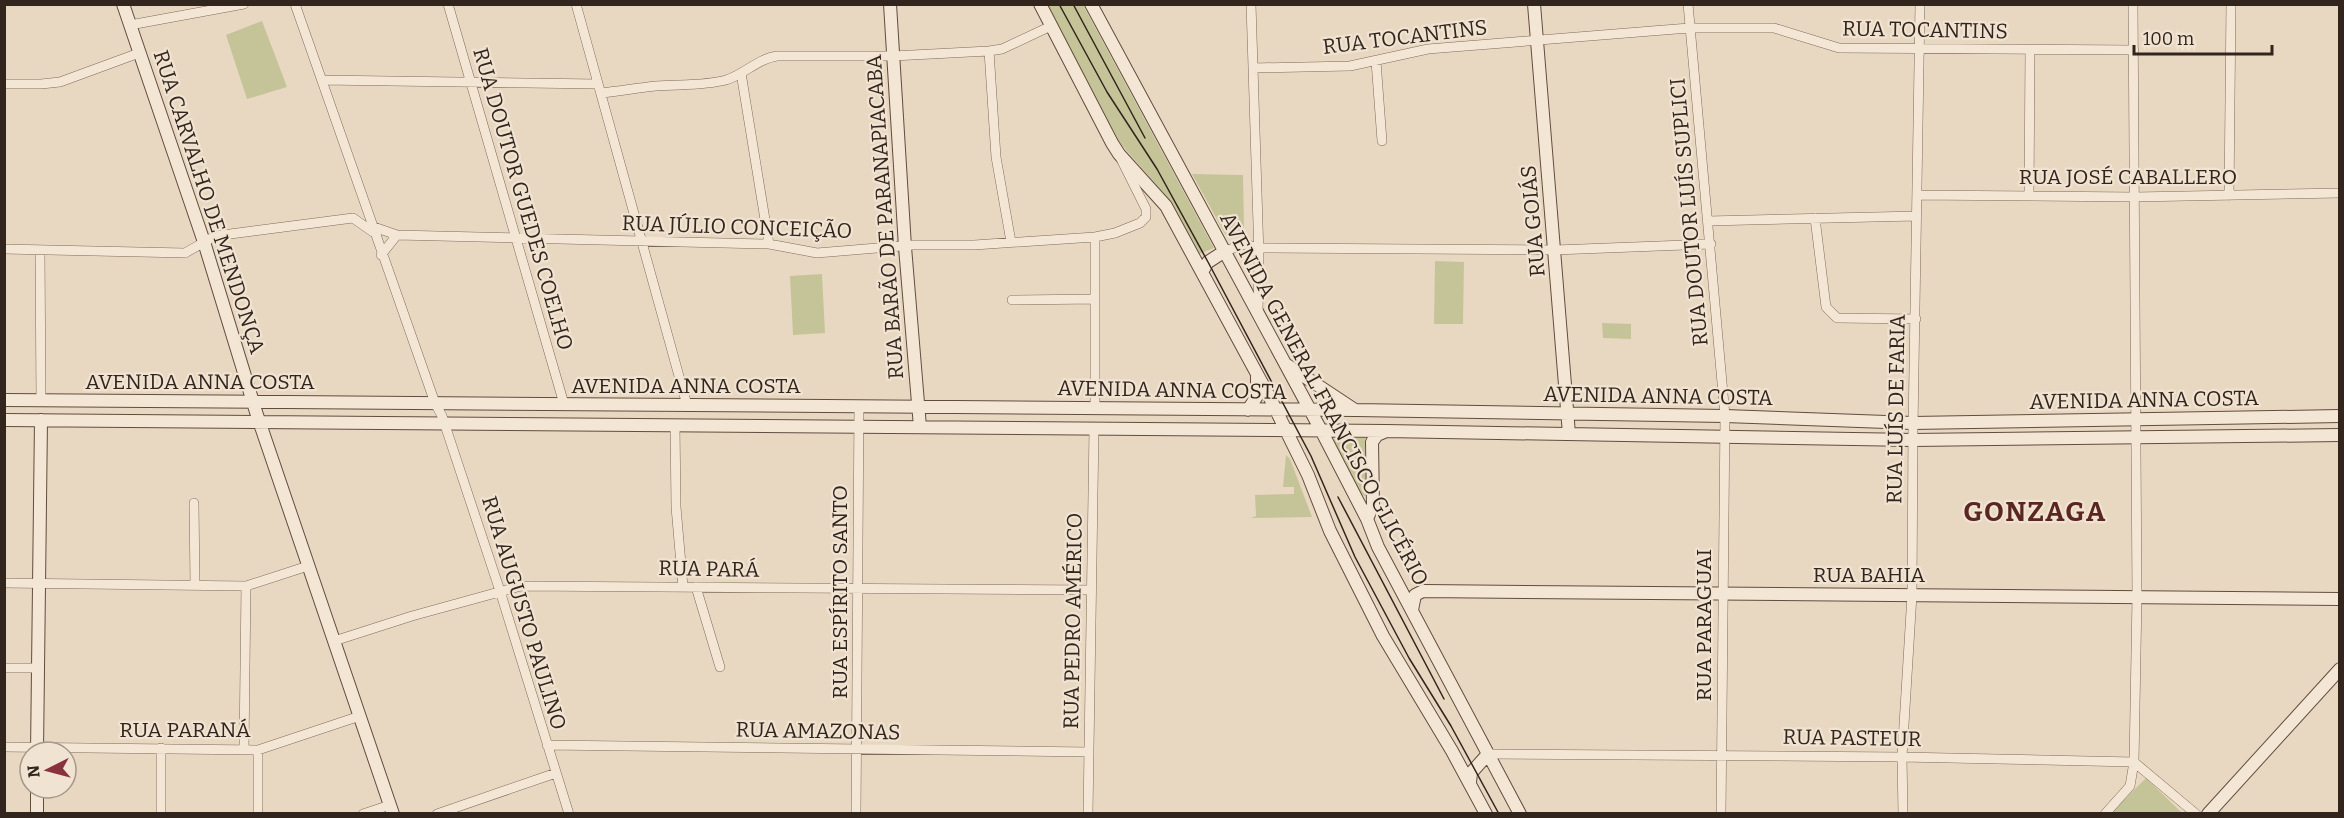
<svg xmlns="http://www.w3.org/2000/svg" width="2344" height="818" font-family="Bitter,serif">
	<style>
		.green { fill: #c5c498 }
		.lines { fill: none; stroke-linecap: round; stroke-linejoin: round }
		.street-casing { stroke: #806a5b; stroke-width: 10 }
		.secondary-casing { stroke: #624c3f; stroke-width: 14 }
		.street { stroke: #f4e6d4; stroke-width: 9 }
		.secondary { stroke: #f4e6d4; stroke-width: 12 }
		.tram { stroke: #32251e; stroke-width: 1.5 }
		.labels { text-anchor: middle; stroke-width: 4.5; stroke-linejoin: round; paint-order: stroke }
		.street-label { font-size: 21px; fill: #32251e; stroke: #f1e3d1 }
		.district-label { font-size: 27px; font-weight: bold; letter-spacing: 1.5px; fill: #5a2622; stroke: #f1e3d1 }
	</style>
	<rect width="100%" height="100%" fill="#e8d8c2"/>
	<path class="green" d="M1047,5H1083L1214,248L1199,254L1167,197L1120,143Z
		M262,21L287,87L247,99L226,35Z
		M1192,174L1243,175L1244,228L1238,235L1228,237L1225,234Z
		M1435,261L1464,262L1463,324H1434Z
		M822,274L825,333L793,335L790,276Z
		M1602,323L1631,324V339L1603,338Z
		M1335,438H1365L1367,494L1365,496L1362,495L1334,441Z
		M1286,455L1290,459L1312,517L1251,518L1256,516L1255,495L1294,494V487H1283Z
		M2146,778L2182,813L2110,814Z"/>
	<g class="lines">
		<defs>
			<path id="street" d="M295,4L435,403L442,416L500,591L569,814
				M448,4L564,404
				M576,4L687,405
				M1251,4L1259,256L1258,314
				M1688,4L1725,416L1721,814
				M130,25L244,4
				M989,51L996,157L1011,242
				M1376,61L1382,141
				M1253,68L1350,66L1428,49L1689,28H1774L1839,48L2134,50
				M741,73L769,244
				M322,80L598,84
				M4,84H41L60,82L139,53
				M601,93C619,91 638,88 656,86C680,84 703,86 726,80C745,74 757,59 777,56H893L989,51L1002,49L1051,26
				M1917,195L2135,197L2340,193
				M2029,196L2030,50
				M2229,196L2231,4
				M1815,218L1826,307L1837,318L1916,319
				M1708,221L1917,216
				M371,226L397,235L769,244L817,253L913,245H974L1095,237L1115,233L1140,223L1146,217V209L1121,159
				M1095,237V409
				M1259,248L1555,250L1711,244
				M4,249L185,253L215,236L353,218L373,232
				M40,250L41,400
				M1225,251L1245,244L1255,247L1258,254
				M381,255L397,235
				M1012,300L1095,299
				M675,425L676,507L683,587
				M194,503L195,585
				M4,583L246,586L308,566
				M696,587L720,667
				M334,641L412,616L521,586L1091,590
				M4,668H38
				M547,745L1089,752
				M4,747L258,750L360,716
				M161,748V814
				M244,749L246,586
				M1488,754L1902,757L2134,762L2196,814
				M258,814V750
				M363,814L390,805
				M437,814L556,773
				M856,814L859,406
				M1088,814L1094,429
				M1903,814L1902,757L1912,595L1913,428L1920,4
				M2105,814L2130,786L2134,762L2137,597L2133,4"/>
			<path id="secondary" d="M123,4L204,242L256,412L393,814
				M890,4L905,247L920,427
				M1040,4L1112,143L1119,154L1166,206L1270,398L1308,475L1330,531L1383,636L1452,751L1486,814
				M1091,4L1322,432L1367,519L1378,547L1520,814
				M1534,4L1569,434
				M1202,272L1208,262L1225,251
				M1287,365L1355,410
				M4,400L1356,410L1725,416L1913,423L2340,416
				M1248,410L1257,396V377
				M4,420L1386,431L1913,440L2340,435
				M1367,519L1373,505L1372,442L1377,435L1384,432
				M1412,610L1415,595L1423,591L2340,599
				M37,752L41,420
				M1470,782L1471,773L1488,754
				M37,814V788
				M2208,814L2340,669"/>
		</defs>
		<use href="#street" class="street-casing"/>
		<use href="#secondary" class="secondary-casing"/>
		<use href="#street" class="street"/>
		<use href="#secondary" class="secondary"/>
		<path class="tram" d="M1059,4L1107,92L1157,169L1208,262L1311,456L1355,557L1409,658L1451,726L1499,814
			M1073,4L1145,138
			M1338,497L1444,699"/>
	</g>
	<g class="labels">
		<g class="street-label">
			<text transform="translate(1925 30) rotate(1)" y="7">RUA TOCANTINS</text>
			<text transform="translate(1405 37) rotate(-7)" y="7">RUA TOCANTINS</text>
			<text x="2128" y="184">RUA JOSÉ CABALLERO</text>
			<text transform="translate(523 199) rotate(74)" y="7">RUA DOUTOR GUEDES COELHO</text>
			<text transform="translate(209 202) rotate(72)" y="7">RUA CARVALHO DE MENDONÇA</text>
			<text transform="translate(1689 212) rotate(-95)" y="7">RUA DOUTOR LUÍS SUPLICI</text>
			<text transform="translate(885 217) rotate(-94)" y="7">RUA BARÃO DE PARANAPIACABA</text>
			<text transform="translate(1533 221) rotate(-95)" y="7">RUA GOIÁS</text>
			<text transform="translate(737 227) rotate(2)" y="7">RUA JÚLIO CONCEIÇÃO</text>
			<text x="200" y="389">AVENIDA ANNA COSTA</text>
			<text x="686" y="393">AVENIDA ANNA COSTA</text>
			<text transform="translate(1172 390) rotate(1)" y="7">AVENIDA ANNA COSTA</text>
			<text transform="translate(1658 396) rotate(1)" y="7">AVENIDA ANNA COSTA</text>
			<text transform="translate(1324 399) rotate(62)" y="7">AVENIDA GENERAL FRANCISCO GLICÉRIO</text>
			<text transform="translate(2144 400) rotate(-1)" y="7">AVENIDA ANNA COSTA</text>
			<text transform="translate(1896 409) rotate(-89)" y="7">RUA LUÍS DE FARIA</text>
			<text transform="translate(709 569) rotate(1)" y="7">RUA PARÁ</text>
			<text x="1869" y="582">RUA BAHIA</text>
			<text transform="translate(840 592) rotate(-90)" y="7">RUA ESPÍRITO SANTO</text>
			<text transform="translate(524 613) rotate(73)" y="7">RUA AUGUSTO PAULINO</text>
			<text transform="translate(1073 621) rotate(-89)" y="7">RUA PEDRO AMÉRICO</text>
			<text transform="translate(1704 625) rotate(-90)" y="7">RUA PARAGUAI</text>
			<text x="185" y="737">RUA PARANÁ</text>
			<text transform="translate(818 731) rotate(1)" y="7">RUA AMAZONAS</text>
			<text transform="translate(1852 738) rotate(1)" y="7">RUA PASTEUR</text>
		</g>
		<g class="district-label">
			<text x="2035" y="521">GONZAGA</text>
		</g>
	</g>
	<rect width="2344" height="818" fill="none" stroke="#32251e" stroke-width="12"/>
	<g transform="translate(48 770) rotate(264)"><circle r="28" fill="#f1e3d1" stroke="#a59789" stroke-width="1.5"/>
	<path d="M0-4.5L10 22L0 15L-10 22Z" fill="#89323f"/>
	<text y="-9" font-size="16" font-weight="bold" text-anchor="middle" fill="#32251e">N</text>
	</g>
	<path d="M2134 45v9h138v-9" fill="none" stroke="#32251e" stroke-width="3"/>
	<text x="2143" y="45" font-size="18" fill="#32251e" stroke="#f1e3d1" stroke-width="4.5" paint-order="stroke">100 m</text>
</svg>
